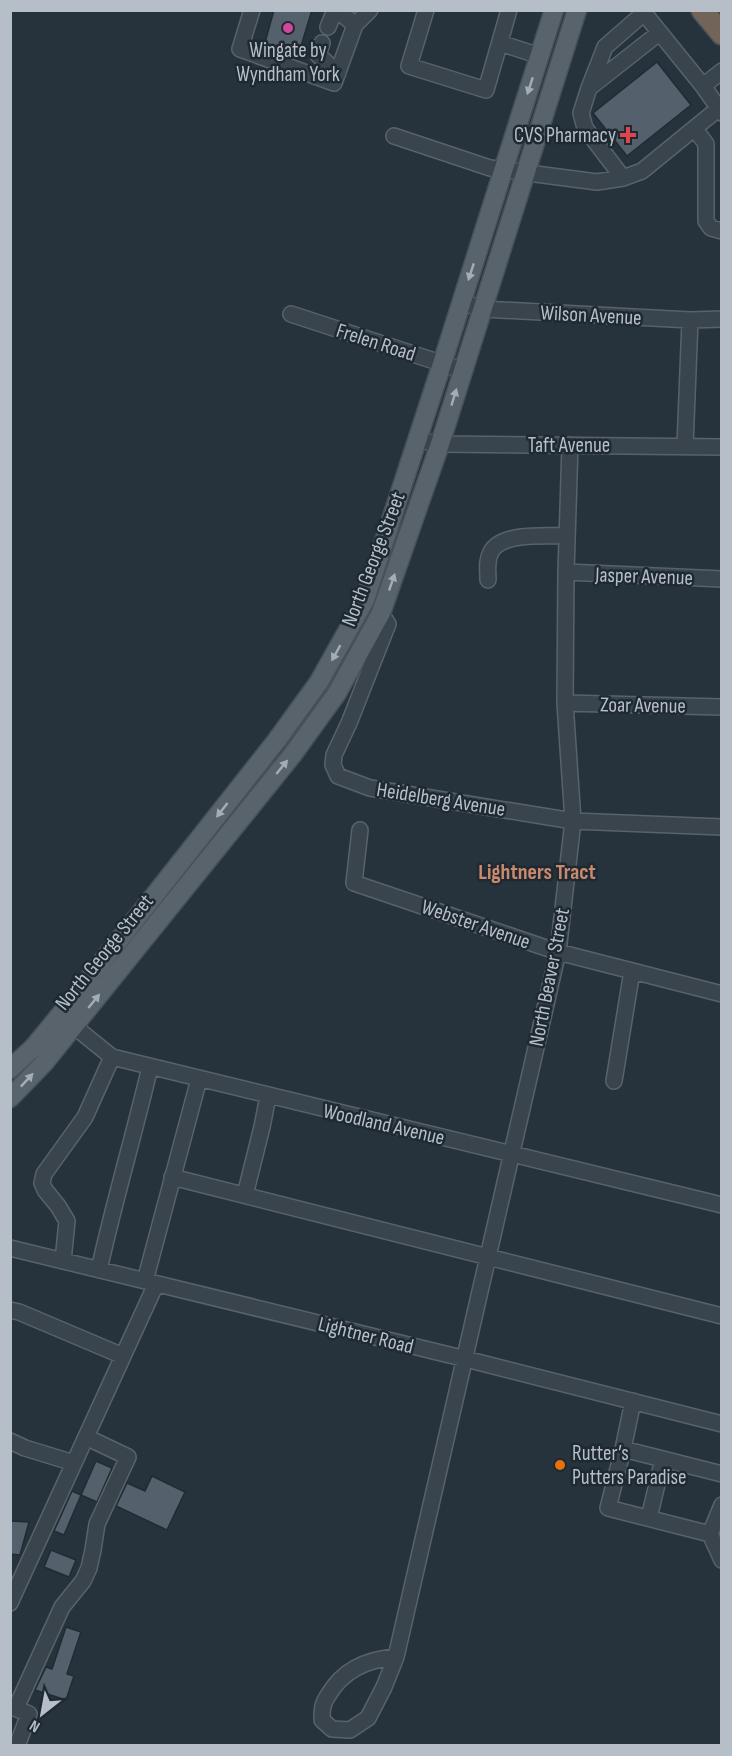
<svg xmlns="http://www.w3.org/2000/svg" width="732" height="1756" font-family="'Sofia Sans Condensed',sans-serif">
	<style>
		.building { fill: #54616c; stroke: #212b33; stroke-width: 1.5 }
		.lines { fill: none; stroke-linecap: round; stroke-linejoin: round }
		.minor-casing { stroke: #58626a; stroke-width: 18 }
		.major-casing { stroke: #465058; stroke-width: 21 }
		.highway-casing { stroke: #454f57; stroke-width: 24 }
		.minor { stroke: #3a444c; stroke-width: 15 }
		.major { stroke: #59636c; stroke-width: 18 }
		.highway { stroke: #726458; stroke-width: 21 }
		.oneway { fill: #a3adb5 }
		.hotel-dot { fill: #d1479c; stroke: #1f2931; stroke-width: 2 }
		.health-dot { fill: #e0444e; stroke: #1f2931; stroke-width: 2 }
		.food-dot { fill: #e8710a; stroke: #1f2931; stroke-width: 2 }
		.labels { text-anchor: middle; stroke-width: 5; stroke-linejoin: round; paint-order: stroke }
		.poi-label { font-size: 21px; fill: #b6bfc7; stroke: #1f2931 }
		.street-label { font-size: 21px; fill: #b6bfc7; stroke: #1f2931 }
		.neighbourhood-label { font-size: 22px; font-weight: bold; fill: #cb8a6e; stroke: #1f2931 }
	</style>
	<rect width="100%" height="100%" fill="#27333c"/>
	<path class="building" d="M274,10H312L298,56L264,46Z
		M657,62L691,105L627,156L593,113Z
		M96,1461L112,1468L97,1502L81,1495Z
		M152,1476L185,1492L167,1530L116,1506L127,1483L145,1491Z
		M72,1491L81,1495L64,1535L54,1531Z
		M10,1521L29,1522L20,1555L10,1554Z
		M51,1550L76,1560L69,1577L44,1567Z
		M66,1627L81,1632L67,1674L74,1676L66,1700L35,1690L46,1667L52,1669Z"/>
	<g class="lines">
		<defs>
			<path id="minor" d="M252,10L240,49L334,83L355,25L370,10
				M337,10L355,25
				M426,10L409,66L486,90L509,10
				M328,27L335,10
				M659,33L589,88L605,47L644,13L703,86L722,113
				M322,43L318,55L338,73
				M500,43L540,56
				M703,86L722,71
				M589,88L581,113L585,128L623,178
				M695,129L706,144V221L711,228L722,231
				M394,136L490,168L597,182L623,178L642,171L718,109
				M461,302L483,309L690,320L722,319
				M291,314L462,370
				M417,440L440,444L722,447
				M685,446L690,320
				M566,572L722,579
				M488,580C488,570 486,561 491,552C501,532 548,536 567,536
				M381,613L388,624L349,723L334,755L333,765L338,776L370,788L573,821L722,827
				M565,703L722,707
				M360,830L354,883L558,952L722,994
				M65,1019L112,1057L722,1205
				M614,1081L632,971
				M172,1177L722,1316
				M245,1195L262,1127L268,1096
				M10,1248L466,1359L722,1424
				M63,1261L67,1221L58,1206L45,1190L42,1183L44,1174L85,1117L112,1057
				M99,1270C114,1202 134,1135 150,1067
				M145,1281L199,1079
				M10,1310L19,1312L123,1356
				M633,1401L623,1449L608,1508L710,1534L722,1560
				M10,1441L25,1448L74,1463
				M623,1449L722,1474
				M649,1518L663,1459
				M710,1534L722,1505
				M10,1603L156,1284
				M396,1657C369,1659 344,1669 329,1694C327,1697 324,1702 323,1706C322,1710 322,1716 322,1720L332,1729L350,1730L368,1718L384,1687L396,1657L558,952L573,821L565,703L566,572L570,445
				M10,1706L29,1714L17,1746
				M16,1708L62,1607L83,1581L89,1568L93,1550L97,1524L128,1457L86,1437"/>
			<path id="major" d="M10,1069L33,1048L61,1014L277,740L319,682L365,600L442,364L554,10
				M10,1098L44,1063L293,754L337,693L381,613L440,444L577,10"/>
			<path id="highway" d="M702,10L722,34"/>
		</defs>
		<use href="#minor" class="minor-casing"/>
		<use href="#major" class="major-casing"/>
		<use href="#highway" class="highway-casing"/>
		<use href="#minor" class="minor"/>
		<use href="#major" class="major"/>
		<use href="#highway" class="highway"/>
	</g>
	<defs><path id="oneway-solid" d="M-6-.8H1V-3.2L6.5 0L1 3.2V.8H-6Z" transform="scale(1.5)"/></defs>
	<g class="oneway">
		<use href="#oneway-solid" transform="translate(530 86) rotate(108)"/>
		<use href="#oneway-solid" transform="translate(471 272) rotate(108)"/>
		<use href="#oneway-solid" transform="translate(454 397) rotate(-73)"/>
		<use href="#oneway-solid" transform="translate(392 582) rotate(-71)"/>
		<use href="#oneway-solid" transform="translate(336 653) rotate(119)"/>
		<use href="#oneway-solid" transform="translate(282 767) rotate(-51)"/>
		<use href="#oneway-solid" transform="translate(222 810) rotate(128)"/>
		<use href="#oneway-solid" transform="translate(94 1001) rotate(-51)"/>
		<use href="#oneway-solid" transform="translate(27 1080) rotate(-47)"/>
	</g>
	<circle class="hotel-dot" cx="288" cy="28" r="6"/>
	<path class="health-dot" d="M625 126h6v6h6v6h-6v6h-6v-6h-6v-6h6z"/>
	<circle class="food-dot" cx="560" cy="1465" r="6"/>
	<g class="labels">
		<g class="poi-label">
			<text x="288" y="57">Wingate by<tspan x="288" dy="24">Wyndham York</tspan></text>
			<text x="616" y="142" text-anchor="end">CVS Pharmacy</text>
			<text x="572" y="1460" text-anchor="start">Rutter’s<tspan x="572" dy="24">Putters Paradise</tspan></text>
		</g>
		<g class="street-label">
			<text transform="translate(591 315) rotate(3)" y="7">Wilson Avenue</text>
			<text transform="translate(376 342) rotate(18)" y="7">Frelen Road</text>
			<text x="569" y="452">Taft Avenue</text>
			<text transform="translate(373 559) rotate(-69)" y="7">North George Street</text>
			<text transform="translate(644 576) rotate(2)" y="7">Jasper Avenue</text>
			<text transform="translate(643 705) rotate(1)" y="7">Zoar Avenue</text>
			<text transform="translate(441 799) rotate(9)" y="7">Heidelberg Avenue</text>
			<text transform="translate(476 924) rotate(19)" y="7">Webster Avenue</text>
			<text transform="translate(104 952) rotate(-51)" y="7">North George Street</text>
			<text transform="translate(549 977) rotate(-79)" y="7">North Beaver Street</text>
			<text transform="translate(384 1124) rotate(13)" y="7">Woodland Avenue</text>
			<text transform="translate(366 1335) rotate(14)" y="7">Lightner Road</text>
		</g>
		<g class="neighbourhood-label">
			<text x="537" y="879">Lightners Tract</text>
		</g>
	</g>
	<rect width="732" height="1756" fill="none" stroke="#b6bfc7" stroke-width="24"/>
	<g transform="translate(42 1714) rotate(211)" stroke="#1f2931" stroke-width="4.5" paint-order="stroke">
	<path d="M0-4.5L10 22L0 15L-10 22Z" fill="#b6bfc7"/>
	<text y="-9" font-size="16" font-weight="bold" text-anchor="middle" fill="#b6bfc7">N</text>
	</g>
</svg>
